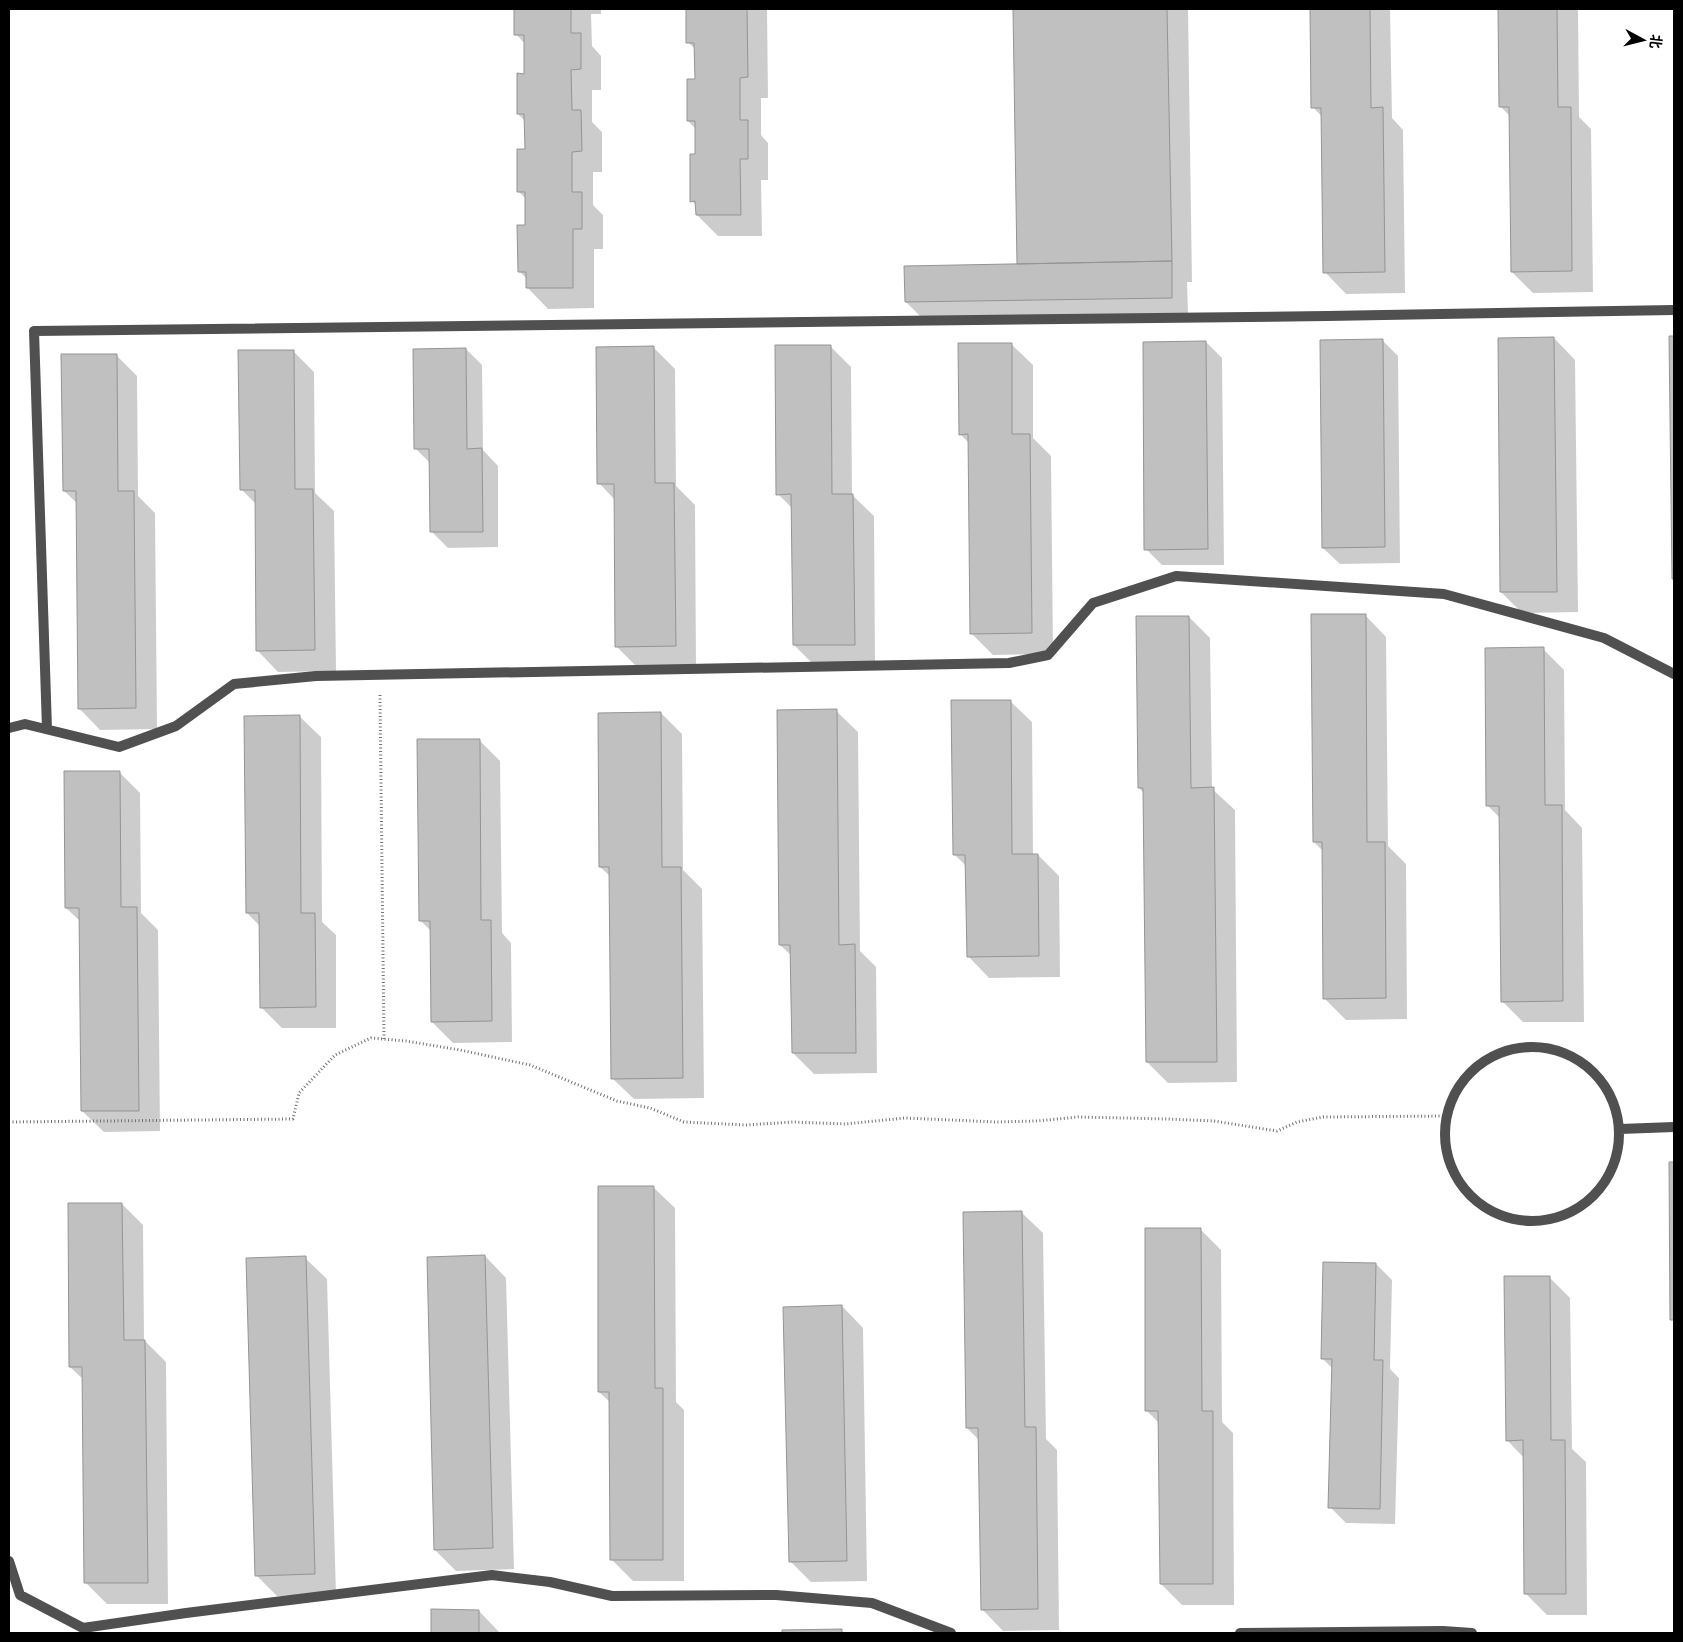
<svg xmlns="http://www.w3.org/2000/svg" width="1683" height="1642" font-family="'Varela Round','Noto Sans SC',sans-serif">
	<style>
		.shadow { fill: #0003 }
		.building { fill: #c0c0c0; stroke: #949494 }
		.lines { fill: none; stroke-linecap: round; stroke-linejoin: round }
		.path { stroke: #727272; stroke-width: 3; stroke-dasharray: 1 2.5; stroke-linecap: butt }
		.lane { stroke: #505050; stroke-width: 10 }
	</style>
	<rect width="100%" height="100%" fill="#fff"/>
	<path class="shadow" d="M515,9H601V14H591L592,46L601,56V90H592V122L602,132V172H593V205L603,215V249H594V308L548,309L527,287V279L519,271L526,226V199L518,191L526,151L525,121L518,114L525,75V44L516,34Z
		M688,9H767L768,98H761V135L768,143V180H761L762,236H718L697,215V206L692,201L697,155L696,129L688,121L696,80V50L688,42Z
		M1015,9H1188L1192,282H1187L1188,313L922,318L906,302L1021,265L1019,263Z
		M1312,9H1390L1392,118L1403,130L1405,293L1346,294L1325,272L1323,118L1313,107Z
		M1500,9H1578L1579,117L1591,129L1593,292L1533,293L1512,272L1511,117L1501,107Z
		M1671,337H1674V580L1673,579Z
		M1554,338L1575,360L1578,612L1522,613L1501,592Z
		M1382,340L1398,356L1400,563L1340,564L1323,548Z
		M1206,342L1222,358L1224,565H1162L1146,549Z
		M1011,344L1033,365V438L1051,456L1053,654L993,655L971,633L970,444L960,434Z
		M830,346L851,367L852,495L874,516L875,665L815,666L794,645L793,509L778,494Z
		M654,348L675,369L676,486L695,505L696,667L638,668L617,647L615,500L599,483Z
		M466,349L482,365L483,450L498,466V547L448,548L432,532L431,464L415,448Z
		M293,351L314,372L315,493L334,511L336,671L278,672L257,650L256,504L241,489Z
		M116,355L137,376L138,496L155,513L157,729L100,730L79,708L78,504L64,491Z
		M1365,615L1386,637L1388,846L1406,864L1407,1019L1346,1020L1324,998L1323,851L1314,842Z
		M1189,617L1210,638L1212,789L1235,810L1237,1082L1168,1083L1147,1062L1145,794L1139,788Z
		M1543,649L1564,670L1565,810L1582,828L1584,1022H1523L1502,1001L1500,818L1487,805Z
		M1010,701L1032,722L1033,855H1038L1059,876L1060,977L989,978L968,956L967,867L954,854Z
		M836,711L858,732L860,951L876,967L877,1073L814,1074L793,1053L792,956L780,945Z
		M661,713L682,734L683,870L702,889L704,1098L634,1099L612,1078L611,877L600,867Z
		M299,716L321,737L322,922L336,935V1028H282L261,1007L260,926L247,913Z
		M479,740L500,761L502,933L511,943L512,1042L453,1043L432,1022L431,931L420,920Z
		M119,772L140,793L141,913L158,930L160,1131L104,1132L82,1111L81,922L66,908Z
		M1670,1163H1674V1322L1672,1319Z
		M653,1187L675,1208L676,1402L684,1410V1581H633L611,1559V1403L599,1392Z
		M122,1204L143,1225L144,1340L166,1362L168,1604H107L86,1583L84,1380L70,1367Z
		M1021,1212L1043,1233L1046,1439L1057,1450L1059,1630L1003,1631L982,1609L979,1440L967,1428Z
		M1200,1229L1221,1250L1222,1422L1233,1433L1234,1605H1182L1161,1584L1160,1424L1147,1411Z
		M485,1256L506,1278L514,1569L456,1571L435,1550Z
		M305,1258L327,1279L336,1595L277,1596L256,1575Z
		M1376,1264L1392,1280L1390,1369L1399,1378L1395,1524L1346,1523L1330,1507L1333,1369L1323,1359Z
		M1549,1277L1570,1298L1572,1449L1586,1462L1587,1615H1547L1526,1594L1524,1458L1507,1440Z
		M842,1306L863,1328L867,1581L811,1582L790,1561Z
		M432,1610L479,1611L500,1633H432Z
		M841,1630L844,1633H784V1631Z"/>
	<path class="building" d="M514,9H571V33H581V69L571,70L572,110H581L582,151L572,152V192H582V229H573V288H526V272H518L517,225H525V192H517V149H525L524,114H517V73L524,74V35H514Z
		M686,9H747L748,77L740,78V120H748V159H740L741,215H696L695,201L690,202V154H695V121H687V79H695L694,43H686Z
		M1013,9H1167L1172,261L1017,264Z
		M1310,9H1370L1371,108L1383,107L1385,272L1323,273L1321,108H1311Z
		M1498,9H1557L1558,107H1571L1572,271L1511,272L1509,107H1499Z
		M1172,261V298L905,302L904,266Z
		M1669,336H1674V579H1672Z
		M1554,337L1557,592H1500L1498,338Z
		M1383,339L1385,547L1322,548L1320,340Z
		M1206,341L1208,549L1144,550L1143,342Z
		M958,343H1012V434H1030L1032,633L970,634L968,434L959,435Z
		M775,345H831L832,494H853L855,645H793L791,494L776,495Z
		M654,346L655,483H674L676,646L615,647L614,484H597L596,347Z
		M466,348L467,449L482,448L483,532H430L429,449H414L413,349Z
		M238,350H294L295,489H313L315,650L256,651L255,490H240Z
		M61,354H117L118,491H134L136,708L78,709L76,491H63Z
		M1311,614H1366L1367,842H1385L1386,998L1323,999L1322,842H1313Z
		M1136,616H1189L1191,788L1214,787L1217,1062H1146L1143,788H1138Z
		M1544,647L1545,805H1562L1563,1001L1501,1002L1499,806H1486L1485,648Z
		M951,700H1011L1012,854H1038L1039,956L967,957L965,855H953Z
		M837,709L839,945L855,944L856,1053H792L790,945H779L777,710Z
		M661,712L662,867H681L683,1078L611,1079L609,867H599L598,713Z
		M300,715L301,913H315L316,1007L260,1008L259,913H246L244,716Z
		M417,739H480L481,920H491L492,1021L431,1022L430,921H419Z
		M64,771H120L121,907H137L139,1111H81L79,908H65Z
		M1669,1162H1674V1320H1670Z
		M598,1186H654L655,1388H663V1560H610L609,1392H598Z
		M68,1203H122L124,1340H145L148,1583H84L82,1367H69Z
		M1022,1211L1025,1427H1036L1038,1609L981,1610L978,1428H966L963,1212Z
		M1145,1228H1201L1202,1411H1213V1584H1160L1158,1411H1145Z
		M485,1255L493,1548L434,1550L427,1257Z
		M306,1256L315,1574L255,1576L246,1258Z
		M1323,1262L1376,1263L1374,1360H1383L1380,1509L1328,1508L1332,1359H1321Z
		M1504,1276H1550L1551,1440H1565L1566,1594H1524L1523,1440L1506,1441Z
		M842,1305L847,1561L789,1562L783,1307Z
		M431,1609L479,1610V1633H431Z
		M842,1629V1633H782V1630Z"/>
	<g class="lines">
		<path class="path" d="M380,695L384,1039
			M9,1122L293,1119L299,1093L335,1055L371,1038L406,1041L460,1050L530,1065L617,1101L650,1108L684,1122L746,1125L793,1122L845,1124L905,1118L996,1122L1037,1121L1078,1117L1167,1119L1214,1121L1277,1131L1297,1122L1323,1117L1447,1116"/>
		<path class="lane" d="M9,728L25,724L119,747L176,726L234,684L316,676L1009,663L1048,655L1093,603L1176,576L1444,594L1604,638L1674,674
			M47,729L34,331L1327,316L1674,310
			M1445 1134a87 87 0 1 1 174 0a87 87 0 1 1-174 0Z
			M1620,1129L1674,1127
			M9,1561L20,1595L83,1628L186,1613L492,1575L550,1582L612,1596L776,1595L872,1603L951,1633
			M1240,1633L1443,1631L1472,1633"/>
	</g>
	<rect width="1683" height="1642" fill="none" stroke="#000000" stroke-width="20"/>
	<g transform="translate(1643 40) rotate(97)" stroke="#ffffff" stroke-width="4" paint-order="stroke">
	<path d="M0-4L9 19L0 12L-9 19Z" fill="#000000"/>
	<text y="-8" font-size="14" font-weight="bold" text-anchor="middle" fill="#000000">北</text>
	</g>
</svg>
